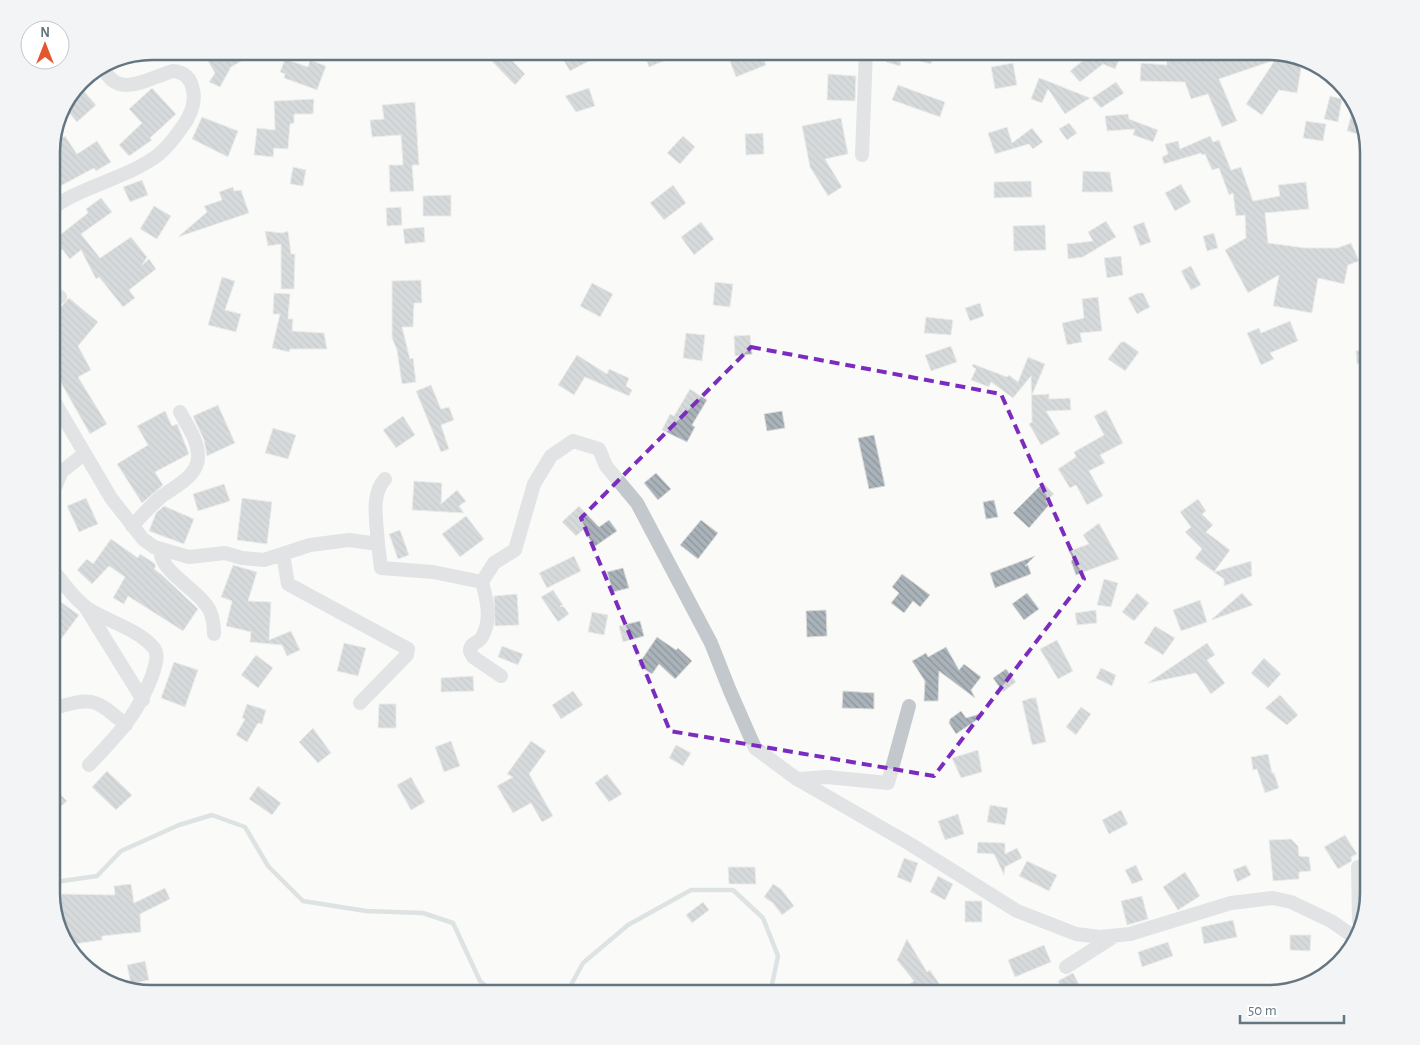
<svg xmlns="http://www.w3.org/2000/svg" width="1420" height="1045" font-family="'Alegreya Sans',sans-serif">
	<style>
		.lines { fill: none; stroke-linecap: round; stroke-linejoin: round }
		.stream { stroke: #bbc7cb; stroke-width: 4.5 }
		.building { fill: url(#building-back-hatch); stroke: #dcdcda }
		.minor { stroke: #c3c8cc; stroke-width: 14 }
		.marked { fill: none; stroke: #7b2cbf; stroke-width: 4; stroke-dasharray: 10 6; stroke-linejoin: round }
		.rim { fill: none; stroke: #657683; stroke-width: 2.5 }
	</style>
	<defs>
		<pattern id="building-back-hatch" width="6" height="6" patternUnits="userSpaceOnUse" patternTransform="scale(1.25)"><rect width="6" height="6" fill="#aab3b9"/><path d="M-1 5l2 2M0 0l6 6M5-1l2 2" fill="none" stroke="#8e969c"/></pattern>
	</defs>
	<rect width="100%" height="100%" fill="#fafaf8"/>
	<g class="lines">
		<path class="stream" d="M51,880L55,882L97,876L121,851L179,825L212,815L245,827L268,866L303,901L366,911L423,913L453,923L480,981L495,994
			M566,994L583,963L628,925L691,890H733L763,918L778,956L770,994"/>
	</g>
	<path class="building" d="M202,51H259L231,67L220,87L209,82L215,73Z
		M482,51H503L525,74L515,85Z
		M558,51H586L591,60L570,71Z
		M643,51H686V52L649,67Z
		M726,51H761L766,65L736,77Z
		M888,51H935L931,64L902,56L900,66L886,62Z
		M1095,51H1111L1121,56L1115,69L1103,64L1080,82L1070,71Z
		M1192,51H1268L1302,63L1297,93L1279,90L1262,115L1246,104L1275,60L1219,79L1237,121L1222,127L1208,94L1191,99L1185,82L1140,81L1141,63L1167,65L1166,57Z
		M285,59L308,67L310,60L326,66L317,90L284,78L285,74L280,72Z
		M1013,63L1017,85L995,89L991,67Z
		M828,74L856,76L855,101L827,100Z
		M1039,78L1045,80L1090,98L1065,114L1048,89L1042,103L1031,99Z
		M1116,82L1124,93L1101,108L1092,98Z
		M898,85L945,102L940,117L892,100Z
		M81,88L96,105L77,122L63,106Z
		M152,88L176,114L150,138L152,140L129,156L119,145L142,123L129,109Z
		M589,88L595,106L576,112L565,96Z
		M1330,96L1342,99L1338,122L1324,119Z
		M314,99L313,114H294V123L290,124L288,149L274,148L273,157L254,155L257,128L275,130L274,101Z
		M415,102L419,165H412L414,191L390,192L389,165H403L401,135L372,137L370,120L384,119L382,105Z
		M1128,114L1129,119L1158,130L1153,142L1133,135L1135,129L1107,131L1105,116Z
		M1351,116L1361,118L1365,136L1347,131Z
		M202,117L238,131L228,157L192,139Z
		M841,118L848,154L825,159L842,187L828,196L810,167L802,126Z
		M1306,121L1326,124L1323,141L1303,138Z
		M1069,123L1077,133L1067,140L1059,129Z
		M1007,127L1012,143L1032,128L1043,142L1033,149L1029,144L995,154L988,133Z
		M763,133L764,154L746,155L745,134Z
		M65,136L77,154L97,141L111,162L96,171L94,168L51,191V146Z
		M683,136L695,147L680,164L667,153Z
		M1210,136L1213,142L1219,140L1231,170L1241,167L1253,201L1280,196L1278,185L1306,182L1309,209L1265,213L1268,243L1306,248H1337L1351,243L1359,261L1348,265L1344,284L1318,278L1312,313L1273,306L1279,275L1248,293L1225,250L1246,238L1245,215L1236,216L1233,193L1229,195L1219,168L1212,170L1205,154L1202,155L1201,153L1164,164L1162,157L1168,154L1165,144L1178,141L1180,149Z
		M293,167L306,170L303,186L290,184Z
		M1083,171L1110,172L1113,192H1082Z
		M142,180L148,195L130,202L123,187Z
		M1031,181L1032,197L994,198V182Z
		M1181,184L1191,202L1175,211L1165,193Z
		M673,185L686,203L664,220L650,203Z
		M233,187L234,191L241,190L249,213L178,237L207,212L204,206L222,200L219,192Z
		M451,195V216H423V196Z
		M101,198L112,212L81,234L100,258L131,237L147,257L142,265L149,259L156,269L129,290L135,298L123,307L99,277L96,279L81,250L70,259L62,249L51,262V242L88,213L86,209Z
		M154,206L171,216L157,239L140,229Z
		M401,207L402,225L387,226L386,208Z
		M1106,221L1116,237L1083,257L1068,259L1067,244L1093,241L1088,232Z
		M701,222L714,239L694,255L681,237Z
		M1144,222L1151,242L1140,246L1133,226Z
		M1045,225L1046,250L1014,251L1013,226Z
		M424,227L425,242L405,244L403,229Z
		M265,231L282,233L288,231L291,254H295L294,289H281V244L268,246Z
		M1214,233L1218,248L1207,251L1203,236Z
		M1121,256L1123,275L1107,278L1104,258Z
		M1191,266L1201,285L1191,290L1181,271Z
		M222,277L235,281L225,310L241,314L236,332L208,325Z
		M421,280L422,303H414L413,327H402L410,359L413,358L416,382L402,384L397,350L392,338V281Z
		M715,282L733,284L730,307L713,305Z
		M592,283L613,294L600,317L580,306Z
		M274,293L290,294L288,319H293L292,331L324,333L327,349H290L289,352L272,348L280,314H273Z
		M1138,293H1143L1150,307L1137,314L1128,298Z
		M1098,297L1102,331L1080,333L1082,342L1067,345L1062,323L1084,318L1082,299Z
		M69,298L98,322L78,346L91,370L78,377L107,424L90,434L51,365V318Z
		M980,303L984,316L970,321L965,308Z
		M926,317L953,320L951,335L924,333Z
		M1290,321L1298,341L1270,353L1274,359L1261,365L1247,333L1259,328L1261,333Z
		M686,333L705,335L702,361L683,358Z
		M750,335L752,354L735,356L734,336Z
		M1121,342H1125L1139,352L1125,371L1108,359Z
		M951,346L957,362L931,371L925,355Z
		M1368,349L1369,363L1357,364L1356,351Z
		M577,355L607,374L609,369L629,378L626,386L632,390L629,396L585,377L574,395L558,385Z
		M1028,357L1045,364L1032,395L1049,394V399L1070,398L1071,410L1046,411L1060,434L1041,445L1029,424L1032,422L1031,376L1013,398L991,382L989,387L971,380L976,369L972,366L973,364L1007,377L1009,375L1018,382Z
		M431,385L441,409L449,407L454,420L441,425L449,449L441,452L416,391Z
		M690,389L707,400L692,425L695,427L687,442L662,430L670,414L674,416Z
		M218,405L235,443L207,456L204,440L193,416Z
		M1106,410L1123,443L1100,455L1105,463L1089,471L1103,496L1087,505L1076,485L1070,488L1058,469L1076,457L1074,452L1104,435L1094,416Z
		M165,411L172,426L177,424L178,426L189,454L155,472L163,485L142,503L117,464L148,445L137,426Z
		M782,411L785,428L767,431L764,414Z
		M403,416L415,435L396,448L383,430Z
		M273,428L296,435L288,459L265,453Z
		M874,435L885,486L869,489L858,438Z
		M656,473L671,489L658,500L644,483Z
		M414,481L442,483L441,504L457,490L466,501L459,506L464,513L412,510Z
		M1043,483L1054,494L1046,501L1049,505L1029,528L1013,513Z
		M224,484L230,501L198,511L193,494Z
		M86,498L98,524L79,532L67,506Z
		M242,498L272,502L267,544L237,540Z
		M1198,499L1206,511L1202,514L1213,525L1206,532L1230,550L1214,572L1195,558L1202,549L1185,532L1191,527L1180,512Z
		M994,500L998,517L986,519L983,502Z
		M164,506L194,519L184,544L149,531L156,513Z
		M579,506L599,527L609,520L617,531L594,547L583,530L576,536L562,522Z
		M466,516L484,539L460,557L442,534Z
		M701,520L718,533L698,559L680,545Z
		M1099,523L1119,559L1076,575L1071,561L1073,559L1069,551L1089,544L1083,535Z
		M400,530L409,555L398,559L389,534Z
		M111,539L138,558L140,554L154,563L156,566L154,569L162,575L198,609L183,631L128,596L124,604L113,598L125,577L109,566L92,584L77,570L87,559L93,564Z
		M574,556L581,571L547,588L539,573Z
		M1035,556L1025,566L1028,565L1031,574L995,588L990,573Z
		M1251,561L1252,576L1224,586V579L1214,572Z
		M233,565L257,572L248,601L271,602L269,640L291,631L300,650L287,656L282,645L250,642L251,632L226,626L232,601L221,597Z
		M623,568L629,588L613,592L607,572Z
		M902,574L930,595L920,607L913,601L904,613L891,603L899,593L892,587Z
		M1104,579L1118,583L1111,607L1097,605Z
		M553,590L563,605L560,606L564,607L569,614L558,622L541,597Z
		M1027,593L1039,609L1024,620L1012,604Z
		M1137,593L1149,603L1134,621L1122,612Z
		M1242,593L1253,605L1212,620V619Z
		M517,594L519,625L495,626L494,596Z
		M51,595L79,615L58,643L51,638Z
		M1200,600L1207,622L1181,631L1173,610Z
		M826,610L827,636L807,637L806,611Z
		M1096,610L1097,623L1077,625L1075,613Z
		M592,612L608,615L604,635L588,632Z
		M640,621L644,636L623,642L619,626Z
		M1155,626L1175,638L1163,655L1144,643Z
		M657,637L676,650L678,648L692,661L675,679L659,664L652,674L638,665Z
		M1057,640L1073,671L1058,679L1040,649Z
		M344,643L366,648L358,676L337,671Z
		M1207,643L1215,655L1207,660L1225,683L1211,694L1196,673L1148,683Z
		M502,646L523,654L518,665L498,657Z
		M946,647L959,670L964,664L981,677L971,690L975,698L939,671L938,701H924L925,681L912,661L926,653L928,657Z
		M256,655L273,668L258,688L241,675Z
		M1264,658L1281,674L1268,688L1251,673Z
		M174,662L198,670L185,707L161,698Z
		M1101,668L1116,675L1112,686L1096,678Z
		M1006,669L1016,682L1003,692L993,678Z
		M473,676L474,691L441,692V678Z
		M573,691L583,705L561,719L552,705Z
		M843,691L874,693V709L842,708Z
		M1280,695L1298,715L1287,725L1265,708Z
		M1031,698H1036L1046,742L1032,745L1022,701Z
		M247,704L266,710L262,724L258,723L247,742L236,735L245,719L242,718Z
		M379,704H396V728H378Z
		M1081,707L1091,714L1076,735L1066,727Z
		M961,711L966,718L983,713L984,715L956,734L949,723L950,719Z
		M313,728L331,753L318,763L299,742Z
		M451,741L460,766L444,772L435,747Z
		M531,741L546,751L529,774L553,816L542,822L531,803L513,813L497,786L513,777L507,774Z
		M676,745L691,753L683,766L669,758Z
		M978,750L982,772L961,778L952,758Z
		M1268,754L1272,773H1274L1279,788L1265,793L1257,769L1253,770L1251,757Z
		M107,771L132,795L116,810L92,787Z
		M607,774L622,794L609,802L595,783Z
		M411,777L425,802L411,810L397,785Z
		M51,785L67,801L51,815Z
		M258,786L281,803L272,815L249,799Z
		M990,805L1008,808L1005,825L987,822Z
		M1121,810L1128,824L1109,834L1102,820Z
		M958,814L964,834L945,840L938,821Z
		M1345,835L1357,854L1351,857L1352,861L1338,869L1324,847Z
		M1291,839L1298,846L1299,856L1309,857L1311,871L1299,872V879L1273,881L1269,840Z
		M978,842L1005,843V854L1017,848L1022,858L1005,867L1004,875L994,854L977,853Z
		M904,858L918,863L911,883L897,877Z
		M1027,861L1057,875L1049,891L1019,876Z
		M1136,865L1143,880L1132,884L1125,870Z
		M1246,865L1251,875L1237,882L1233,870Z
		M728,867H755L756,884H729Z
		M1185,872L1200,896L1178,910L1163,887Z
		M938,876L953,884L945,900L930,892Z
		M131,884L134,903L165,888L170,899L140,914L141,932L102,936V940L74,944L73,938H62L59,927L62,894L115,895L114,886Z
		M773,884L781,889L794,906L782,915L773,903L764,897Z
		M1142,896L1148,919L1127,925L1121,901Z
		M965,901H982V922H965Z
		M703,902L709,910L692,923L686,915Z
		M1233,920L1237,937L1204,944L1201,927Z
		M1290,935H1311L1310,951L1290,950Z
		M907,939L927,972L930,970L940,985L926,994H911L906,986L914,981L897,960Z
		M1168,942L1173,956L1142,967L1138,952Z
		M1044,945L1051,962L1015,977L1008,960Z
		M145,961L149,980L131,984L127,965Z
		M1073,973L1084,994H1064L1058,981Z"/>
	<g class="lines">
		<path class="minor" d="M862,155L866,51
			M51,209C84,185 126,179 158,155C168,147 176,136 183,126C190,116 196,103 193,90C191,79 185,72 173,71C148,78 116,101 103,66
			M51,293L60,297
			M51,396L111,498L143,539L154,547L189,557L225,553L242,558L264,560L310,545L349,540L378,544L381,568L433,572L482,582L494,563L515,550L534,484L551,456L573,441L599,449L606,466L637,503L711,643L730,691L755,748L797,779L910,844L1017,911L1076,934L1100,937L1130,934L1231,903L1273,898L1291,902L1331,921L1354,937
			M51,480L84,454
			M51,497L62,471
			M132,526C142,516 151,505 162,496C176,486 200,475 198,454C197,439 187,425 180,412
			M378,544C377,523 370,495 385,479
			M160,549C159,572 200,590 210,611C213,618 214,627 214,634
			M283,554L288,584L408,649L407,655L400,662L360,703
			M51,568C62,581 74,599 87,608C108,622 136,628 153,647C160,654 155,667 152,676C137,716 118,734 89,765
			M482,582C487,600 492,620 482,637C478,644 470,642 470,651L473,657L501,676
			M86,608L143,700
			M51,709C93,697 93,697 126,725
			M798,779L827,777L888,783L909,706
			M1358,867L1359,920
			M1066,967L1113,937"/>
	</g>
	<path d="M0 0H1420V1045H0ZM751,347L1001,394L1084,579L934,776L670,731L581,518Z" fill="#fafaf8" fill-opacity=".55" fill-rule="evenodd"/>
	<path class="marked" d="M751,347L1001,394L1084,579L934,776L670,731L581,518Z"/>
	<path d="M0 0H1420V1045H0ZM152 60H1268A92 92 0 0 1 1360 152V893A92 92 0 0 1 1268 985H152A92 92 0 0 1 60 893V152A92 92 0 0 1 152 60Z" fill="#f3f4f5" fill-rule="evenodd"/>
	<path class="rim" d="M152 60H1268A92 92 0 0 1 1360 152V893A92 92 0 0 1 1268 985H152A92 92 0 0 1 60 893V152A92 92 0 0 1 152 60Z"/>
	<g transform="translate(45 45)"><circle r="24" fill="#ffffff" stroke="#c1c8cd"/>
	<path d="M0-4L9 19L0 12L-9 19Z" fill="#e4572e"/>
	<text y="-8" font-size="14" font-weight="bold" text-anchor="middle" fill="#657683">N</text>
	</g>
	<path d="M1240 1015v8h104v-8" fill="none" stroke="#657683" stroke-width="2.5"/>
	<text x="1248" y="1015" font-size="15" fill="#657683" stroke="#ffffff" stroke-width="4" paint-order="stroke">50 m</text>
</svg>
